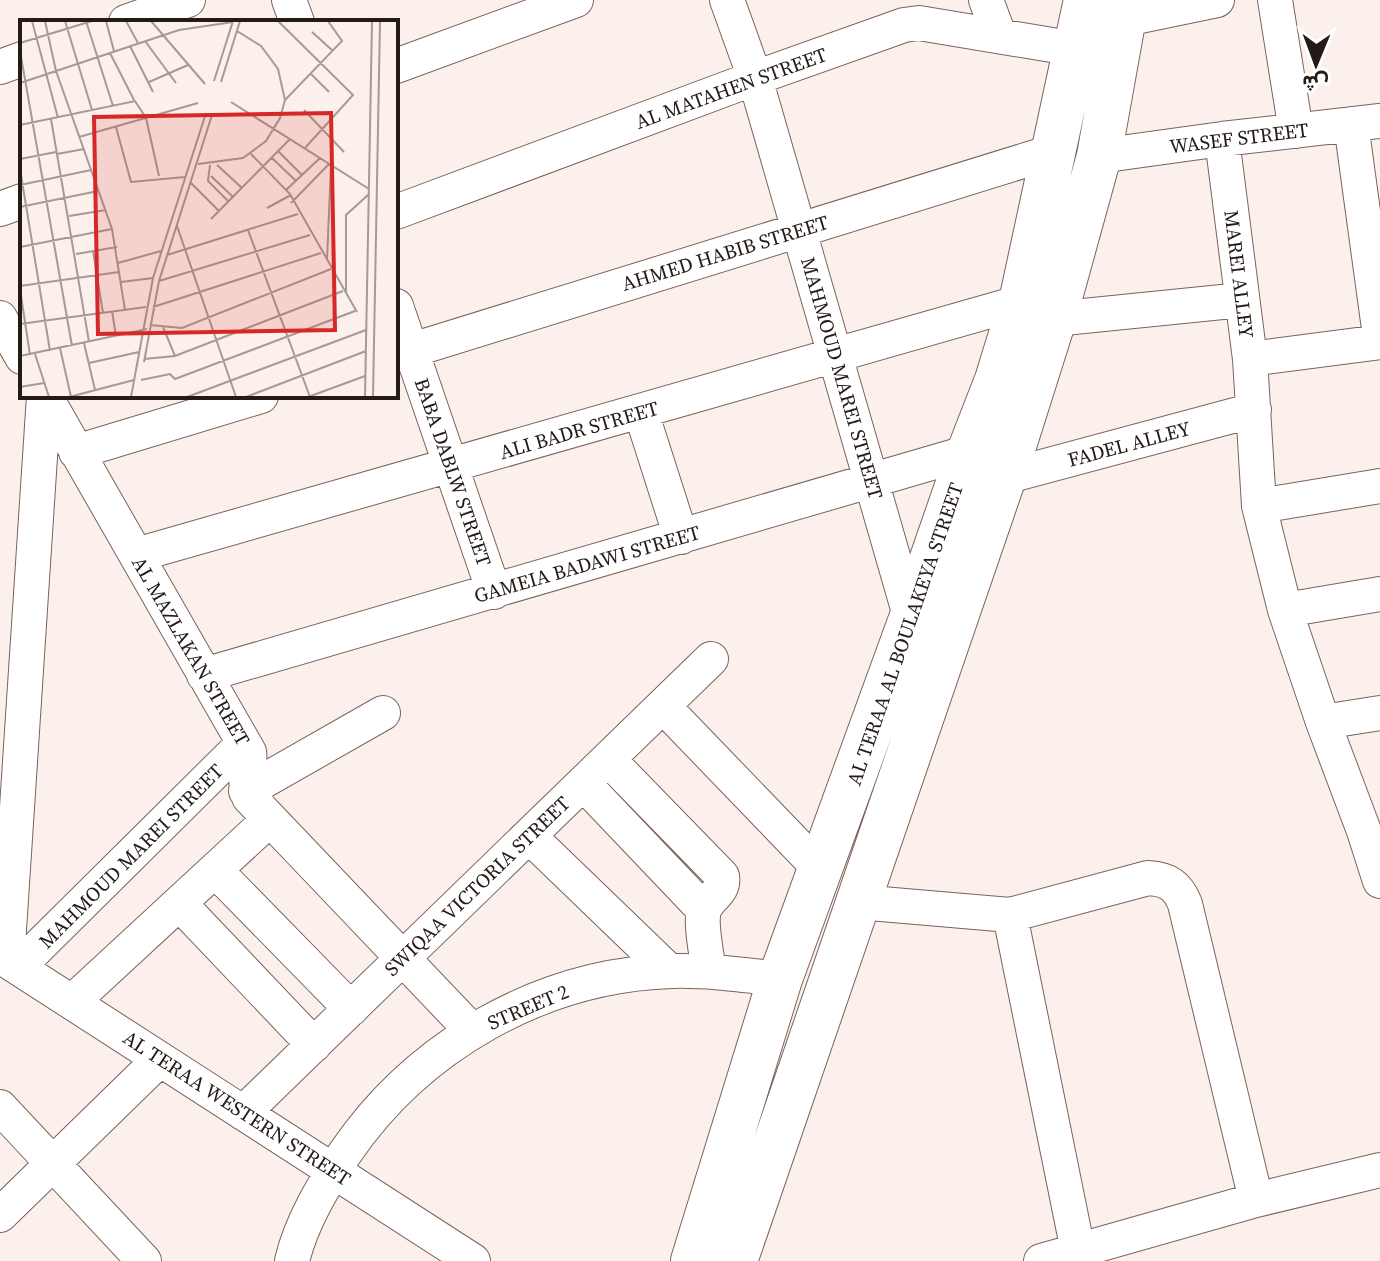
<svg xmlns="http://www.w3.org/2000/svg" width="1380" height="1261" font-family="'Source Serif 4',Vazirmatn,serif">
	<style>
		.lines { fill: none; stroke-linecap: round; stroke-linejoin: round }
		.street-casing { stroke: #7b635a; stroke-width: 36 }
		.primary-casing { stroke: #7b635a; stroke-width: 46 }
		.street { stroke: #fff; stroke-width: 34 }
		.primary { stroke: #fff; stroke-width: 44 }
		.labels { text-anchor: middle; stroke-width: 6; stroke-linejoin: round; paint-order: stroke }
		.street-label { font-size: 20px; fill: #241a16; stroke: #fff }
		.inset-road { fill: none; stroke: #a59a96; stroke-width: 2 }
		.view { fill: #d62828; fill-opacity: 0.15; stroke: #d62828; stroke-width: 4 }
		.inset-edge { fill: none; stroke: #241a16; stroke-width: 4 }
	</style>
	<rect width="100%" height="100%" fill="#fbf0eb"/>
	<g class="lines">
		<defs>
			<path id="street" d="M289,0L297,22
				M727,0L755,78L911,619
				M986,0L999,35
				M1275,0L1296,131
				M126,22L188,0
				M1101,24L1217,0
				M396,66L576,0
				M0,67L22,59
				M1351,124L1380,336
				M1222,139L1250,359L1259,506L1285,610L1323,722L1364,831L1380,881
				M1099,156L1222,139L1380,121
				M0,209L22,201
				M396,212L755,78L904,25L919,23L1076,49
				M396,306L494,592
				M0,318L22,357
				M1054,319L1242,300
				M396,355L1055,151
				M1250,359L1380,342
				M45,396L249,752C252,767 242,782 249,797L472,1031
				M641,412L681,537
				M76,452L261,396
				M1004,477L1254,410
				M1259,506L1380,486
				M136,555L1021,302
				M1285,610L1380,594
				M204,675L969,452
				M663,706L821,870
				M1323,722L1380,713
				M608,759L722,876C725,893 709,896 704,910C700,923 707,957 709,971
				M583,783L704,910
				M246,791L383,713
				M529,836L669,971
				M215,870L351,1009
				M858,902L1010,915L1148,878C1168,879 1178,886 1185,904L1256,1200
				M179,903L314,1045
				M1010,915L1078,1251L1083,1261
				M0,956L473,1261
				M7,960L44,396
				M18,967L243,744
				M72,1002L270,819
				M0,1107L144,1261
				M243,1113L711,659
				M0,1215L160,1059
				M292,1261C301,1223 323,1186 345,1153C418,1046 541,975 672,971C708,970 744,975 780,979
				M1041,1261L1256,1200L1380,1170"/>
			<path id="primary" d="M693,1261L780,979L911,619L969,452L997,380L1021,302L1086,0
				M735,1261L1004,477L1054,319L1099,156L1127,0"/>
		</defs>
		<use href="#street" class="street-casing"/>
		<use href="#primary" class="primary-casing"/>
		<use href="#street" class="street"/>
		<use href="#primary" class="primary"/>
	</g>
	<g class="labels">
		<g class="street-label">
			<text transform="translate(731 88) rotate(-20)" y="7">AL MATAHEN STREET</text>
			<text transform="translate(1239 138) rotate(-7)" y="7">WASEF STREET</text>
			<text transform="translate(725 253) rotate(-17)" y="7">AHMED HABIB STREET</text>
			<text transform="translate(1239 274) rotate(83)" y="7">MAREI ALLEY</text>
			<text transform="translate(842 378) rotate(74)" y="7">MAHMOUD MAREI STREET</text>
			<text transform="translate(579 430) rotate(-16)" y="7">ALI BADR STREET</text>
			<text transform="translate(1129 444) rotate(-15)" y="7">FADEL ALLEY</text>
			<text transform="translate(453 472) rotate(71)" y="7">BABA DABLW STREET</text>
			<text transform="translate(587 564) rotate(-16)" y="7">GAMEIA BADAWI STREET</text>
			<text transform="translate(905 634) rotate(-71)" y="7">AL TERAA AL BOULAKEYA STREET</text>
			<text transform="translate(191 651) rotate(60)" y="7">AL MAZLAKAN STREET</text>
			<text transform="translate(131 856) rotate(-45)" y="7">MAHMOUD MAREI STREET</text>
			<text transform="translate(477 886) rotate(-44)" y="7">SWIQAA VICTORIA STREET</text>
			<text transform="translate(528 1007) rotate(-23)" y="7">STREET 2</text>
			<text transform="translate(237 1108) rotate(33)" y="7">AL TERAA WESTERN STREET</text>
		</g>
	</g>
	<g transform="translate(20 20)">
		<rect width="378" height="378" fill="#fbf0eb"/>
		<path class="inset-road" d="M12,1L38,98M25,1L36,51L92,209L105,290M45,1L72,90M66,1L93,86M86,1L94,31M106,1L118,23M131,1L185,64M258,1L333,75L285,128M292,12L313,31M125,21L156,63M0,23L72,1M110,26L133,72M0,31L52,326M90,33L114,80M291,54L309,72M194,61L213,1M129,62L168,45M201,62L220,1M0,63L159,10L213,2M265,80L322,21L308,1M211,82L349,169M284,90L324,132M31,99L69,322M0,105L115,81L126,98L139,156M96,107L111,162L165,157M59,117L178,83M258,131L282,155M37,134L64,129M231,134L270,174L337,292M252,138L276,161M0,139L36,132M178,144L223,138L246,121L260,98L265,80L258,49L241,26L217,11M190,145L188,161L208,181M197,145L222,168M0,149L30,331M191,156L213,177M171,163L199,191M0,165L71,150M266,170L300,138M271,183L309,144M0,187L78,171M247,188L271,175M49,196L86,190M191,199L270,119M157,206L216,377M228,210L290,377M0,227L92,209M73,231L83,293M56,234L97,227M147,235L278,194M307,240L311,145M98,243L141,231M139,261L290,215M101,262L133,258M0,266L99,252M0,269L10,335M326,272V195L349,174M133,287L301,233M92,291L96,316M0,304L126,287M130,305L162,308L311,249M143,307L155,336M64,323L75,370M40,328L51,377M15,334L29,377M0,336L127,309M124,339L155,336L323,271M124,342L139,261L192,95M69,343L119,332M121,360L150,354L155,359L335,291M0,367L24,363M49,377L114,360M111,377L133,258L186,93M167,377L346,310M226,377L346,331M288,377L345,356M345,377L352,1M353,377L360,1"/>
		<path class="view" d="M311,93L315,310L78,314L74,97Z"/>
		<rect width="378" height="378" class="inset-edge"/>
	</g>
	<g transform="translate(1316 64) rotate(181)" stroke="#ffffff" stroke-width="6" paint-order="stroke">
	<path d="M0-6L14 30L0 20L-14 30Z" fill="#241a16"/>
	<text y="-12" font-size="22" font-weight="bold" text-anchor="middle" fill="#241a16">ش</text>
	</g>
</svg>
